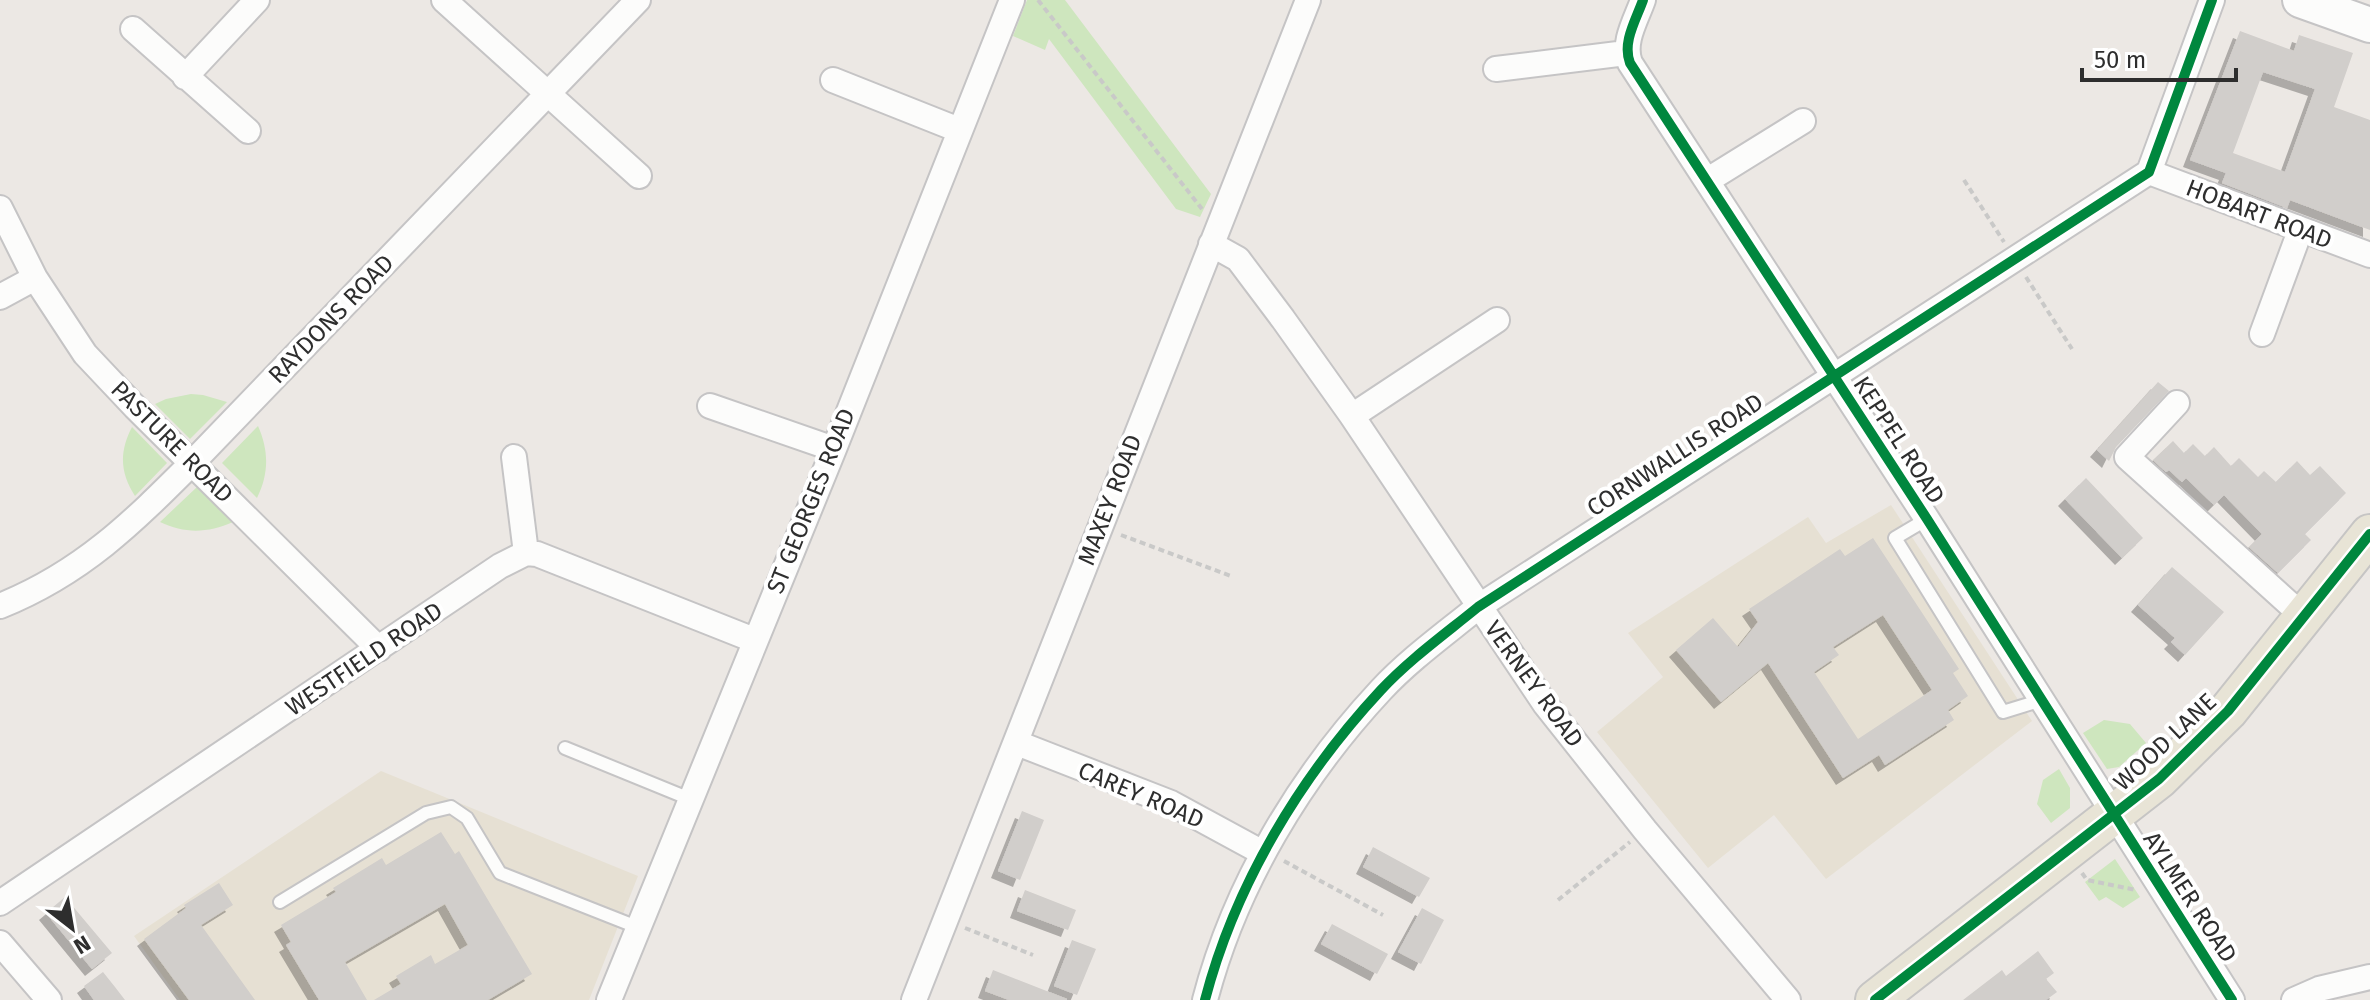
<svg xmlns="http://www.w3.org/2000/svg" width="2370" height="1000" font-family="'Fira Sans',sans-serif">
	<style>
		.education { fill: #e6e0d3 }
		.green { fill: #cee6be }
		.building { fill: #d1cecb; fill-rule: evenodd; filter: url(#shadow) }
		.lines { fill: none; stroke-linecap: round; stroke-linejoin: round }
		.lane-casing { stroke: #c5c4c5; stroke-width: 16 }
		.street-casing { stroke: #c5c4c5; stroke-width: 28 }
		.secondary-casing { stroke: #c5c4c5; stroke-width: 38 }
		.primary-casing { stroke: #c6c5c4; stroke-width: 42 }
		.path { stroke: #c9c9c8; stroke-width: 4; stroke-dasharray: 6 4; stroke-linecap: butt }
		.lane { stroke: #fcfcfb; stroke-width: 12 }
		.street { stroke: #fcfcfb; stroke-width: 24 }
		.secondary { stroke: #fcfcfb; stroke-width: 34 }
		.primary { stroke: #e8e4d6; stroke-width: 38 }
		.cycleway-casing { stroke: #fff; stroke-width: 15 }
		.cycleway { stroke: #00873e; stroke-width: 10 }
		.labels { text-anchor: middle; stroke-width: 8; stroke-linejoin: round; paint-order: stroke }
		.street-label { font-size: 24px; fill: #2e2e2e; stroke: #fff }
	</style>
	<defs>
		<filter id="shadow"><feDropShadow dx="-7" dy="7" stdDeviation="0" flood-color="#0004"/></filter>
	</defs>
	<rect width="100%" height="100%" fill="#ece8e4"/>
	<path class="education" d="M1891,505L2032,721L1826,879L1774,815L1708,868L1597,732L1663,677L1628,633L1808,517L1826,543Z
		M381,771L638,876L589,1000H180L134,936Z"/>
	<path class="green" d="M1027,0H1065L1211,194L1200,217L1176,209L1049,39L1045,50L1013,36Z
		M191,394L203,395L227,402L190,439L155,404L166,399Z
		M258,426C269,451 269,474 257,498L222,463Z
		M132,427L167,463L135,496C120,473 119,452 132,427Z
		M197,487L233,522C208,533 185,534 160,522Z
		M2104,720L2130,724L2146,743L2119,767L2107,769L2083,733Z
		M2059,769L2070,788V808L2051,823L2037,804L2043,780Z
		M2115,859L2140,897L2123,908L2106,897L2099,901L2085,882Z"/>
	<path class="building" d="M2240,31L2294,51L2299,35L2353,53L2334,107L2370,120V230L2290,200L2287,208L2222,183L2226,173L2190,160ZM2263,72L2315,89L2285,172L2233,153Z
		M2158,382L2169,391L2116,447L2109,461L2097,450Z
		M2173,441L2184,453L2193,444L2205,456L2214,447L2231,466L2239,458L2258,477L2264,471L2276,482L2297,461L2310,475L2320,466L2346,493L2305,534L2311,540L2278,573L2249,547L2262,534L2224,495L2214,505L2186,478L2182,482L2169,470L2166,472L2153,460Z
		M2086,478L2143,538L2122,558L2065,499Z
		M1873,538L1959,669L1953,673L1968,696L1948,710L1954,720L1885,765L1879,755L1843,778L1768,663L1721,702L1676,650L1713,618L1738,647L1758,622L1749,609L1840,549L1845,556ZM1883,615L1932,690L1858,739L1814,672L1839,655L1833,647Z
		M2172,567L2224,612L2185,655L2171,642L2175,638L2138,605Z
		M1022,811L1044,820L1020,880L998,871Z
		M441,832L455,854L459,851L532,974L488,1000H374L401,984L396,976L431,955L435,964L468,945L445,904L345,962L367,1000H319L286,945L291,942L281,925L336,892L333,888L382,858L386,865Z
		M1373,847L1430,878L1419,897L1363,867Z
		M219,883L233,905L201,925L255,1000H189L144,939L186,908L184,905Z
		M1025,890L1076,910L1068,930L1017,911Z
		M65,897L112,953L92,969L46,913Z
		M1422,908L1444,920L1421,964L1398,952Z
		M1332,924L1388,954L1377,974L1321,944Z
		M1072,940L1096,949L1077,995L1054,986Z
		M2038,951L2054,973L2046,979L2057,992L2046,1000H1963L2002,970L2006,976Z
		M993,970L1067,999V1000H1009L985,991Z
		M103,972L115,987L125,1000H94L84,986Z"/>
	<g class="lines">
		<defs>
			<path id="lane" d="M1927,519L1895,538L2003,712L2042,700
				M565,748L690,799
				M280,902L426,813L451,807L467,818L500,873L637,927"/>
			<path id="street" d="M444,0L639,176
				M1643,0C1636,20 1622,42 1630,63L1927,519L2232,1000
				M133,29L248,131
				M1496,69L1626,53
				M185,77L257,0
				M833,80L959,130
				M2149,172L2370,255
				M1708,180L1803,121
				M0,208L35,278L85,354L135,407L379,649
				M1211,244L1238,259L1283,319L1352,416L1545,704L1645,830L1788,1000
				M0,297L35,278
				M2262,334L2300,231
				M2177,403L2127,457L2305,618
				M710,406L834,449
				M1352,416L1497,320
				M514,457L526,553
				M0,606C82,573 132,523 193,462L638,0
				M1017,743L1171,803L1263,853
				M0,903L500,566L526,553L537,554L754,640
				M0,943L49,1000
				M609,1000L834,449L1012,0
				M914,1000L1308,0
				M1205,1000C1235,885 1300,777 1381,690C1410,659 1445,634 1478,607L2149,172L2212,0
				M2294,1000L2319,989L2370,977"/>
			<path id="secondary" d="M2300,0L2370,25"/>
			<path id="primary" d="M1875,1000L2159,779L2228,711L2370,534"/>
		</defs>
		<use href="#lane" class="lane-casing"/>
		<use href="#street" class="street-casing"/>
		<use href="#secondary" class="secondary-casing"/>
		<use href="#primary" class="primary-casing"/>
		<path class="path" d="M1038,0L1202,209
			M1964,180L2004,242
			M2026,277L2072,349
			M1121,535L1231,576
			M1284,861L1383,915
			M2082,873L2087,880L2136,890
			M1558,900L1630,842
			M965,928L1033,955"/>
		<use href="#lane" class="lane"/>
		<use href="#street" class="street"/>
		<use href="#secondary" class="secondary"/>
		<use href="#primary" class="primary"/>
		<defs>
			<path id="cycleway" d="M1643,0C1636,20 1622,42 1630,63L1927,519L2232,1000
				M1205,1000C1235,885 1300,777 1381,690C1410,659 1445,634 1478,607L2149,172L2212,0
				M1875,1000L2159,779L2228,711L2370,534"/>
		</defs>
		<use href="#cycleway" class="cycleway-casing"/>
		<use href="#cycleway" class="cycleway"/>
	</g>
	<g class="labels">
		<g class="street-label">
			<text transform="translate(2259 214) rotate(21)" y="8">HOBART ROAD</text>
			<text transform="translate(331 319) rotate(-46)" y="8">RAYDONS ROAD</text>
			<text transform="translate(1899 440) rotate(57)" y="8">KEPPEL ROAD</text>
			<text transform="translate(172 442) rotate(45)" y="8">PASTURE ROAD</text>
			<text transform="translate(1675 455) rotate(-33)" y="8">CORNWALLIS ROAD</text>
			<text transform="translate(1110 500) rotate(-69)" y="8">MAXEY ROAD</text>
			<text transform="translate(811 501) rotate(-68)" y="8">ST GEORGES ROAD</text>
			<text transform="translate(364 659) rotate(-34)" y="8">WESTFIELD ROAD</text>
			<text transform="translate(1534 684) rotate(54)" y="8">VERNEY ROAD</text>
			<text transform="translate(2165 742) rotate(-43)" y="8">WOOD LANE</text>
			<text transform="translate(1141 795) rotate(23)" y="8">CAREY ROAD</text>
			<text transform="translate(2190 897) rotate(57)" y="8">AYLMER ROAD</text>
		</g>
	</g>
	<g transform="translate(72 928) rotate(149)" stroke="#ffffff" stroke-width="6" paint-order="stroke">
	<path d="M0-6L14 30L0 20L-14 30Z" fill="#2e2e2e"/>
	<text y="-12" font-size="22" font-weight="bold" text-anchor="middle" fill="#2e2e2e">N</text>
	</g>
	<path d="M2082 68v12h154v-12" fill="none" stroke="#2e2e2e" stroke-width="4"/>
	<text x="2094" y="68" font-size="24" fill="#2e2e2e" stroke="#ffffff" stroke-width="6" paint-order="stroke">50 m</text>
</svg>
